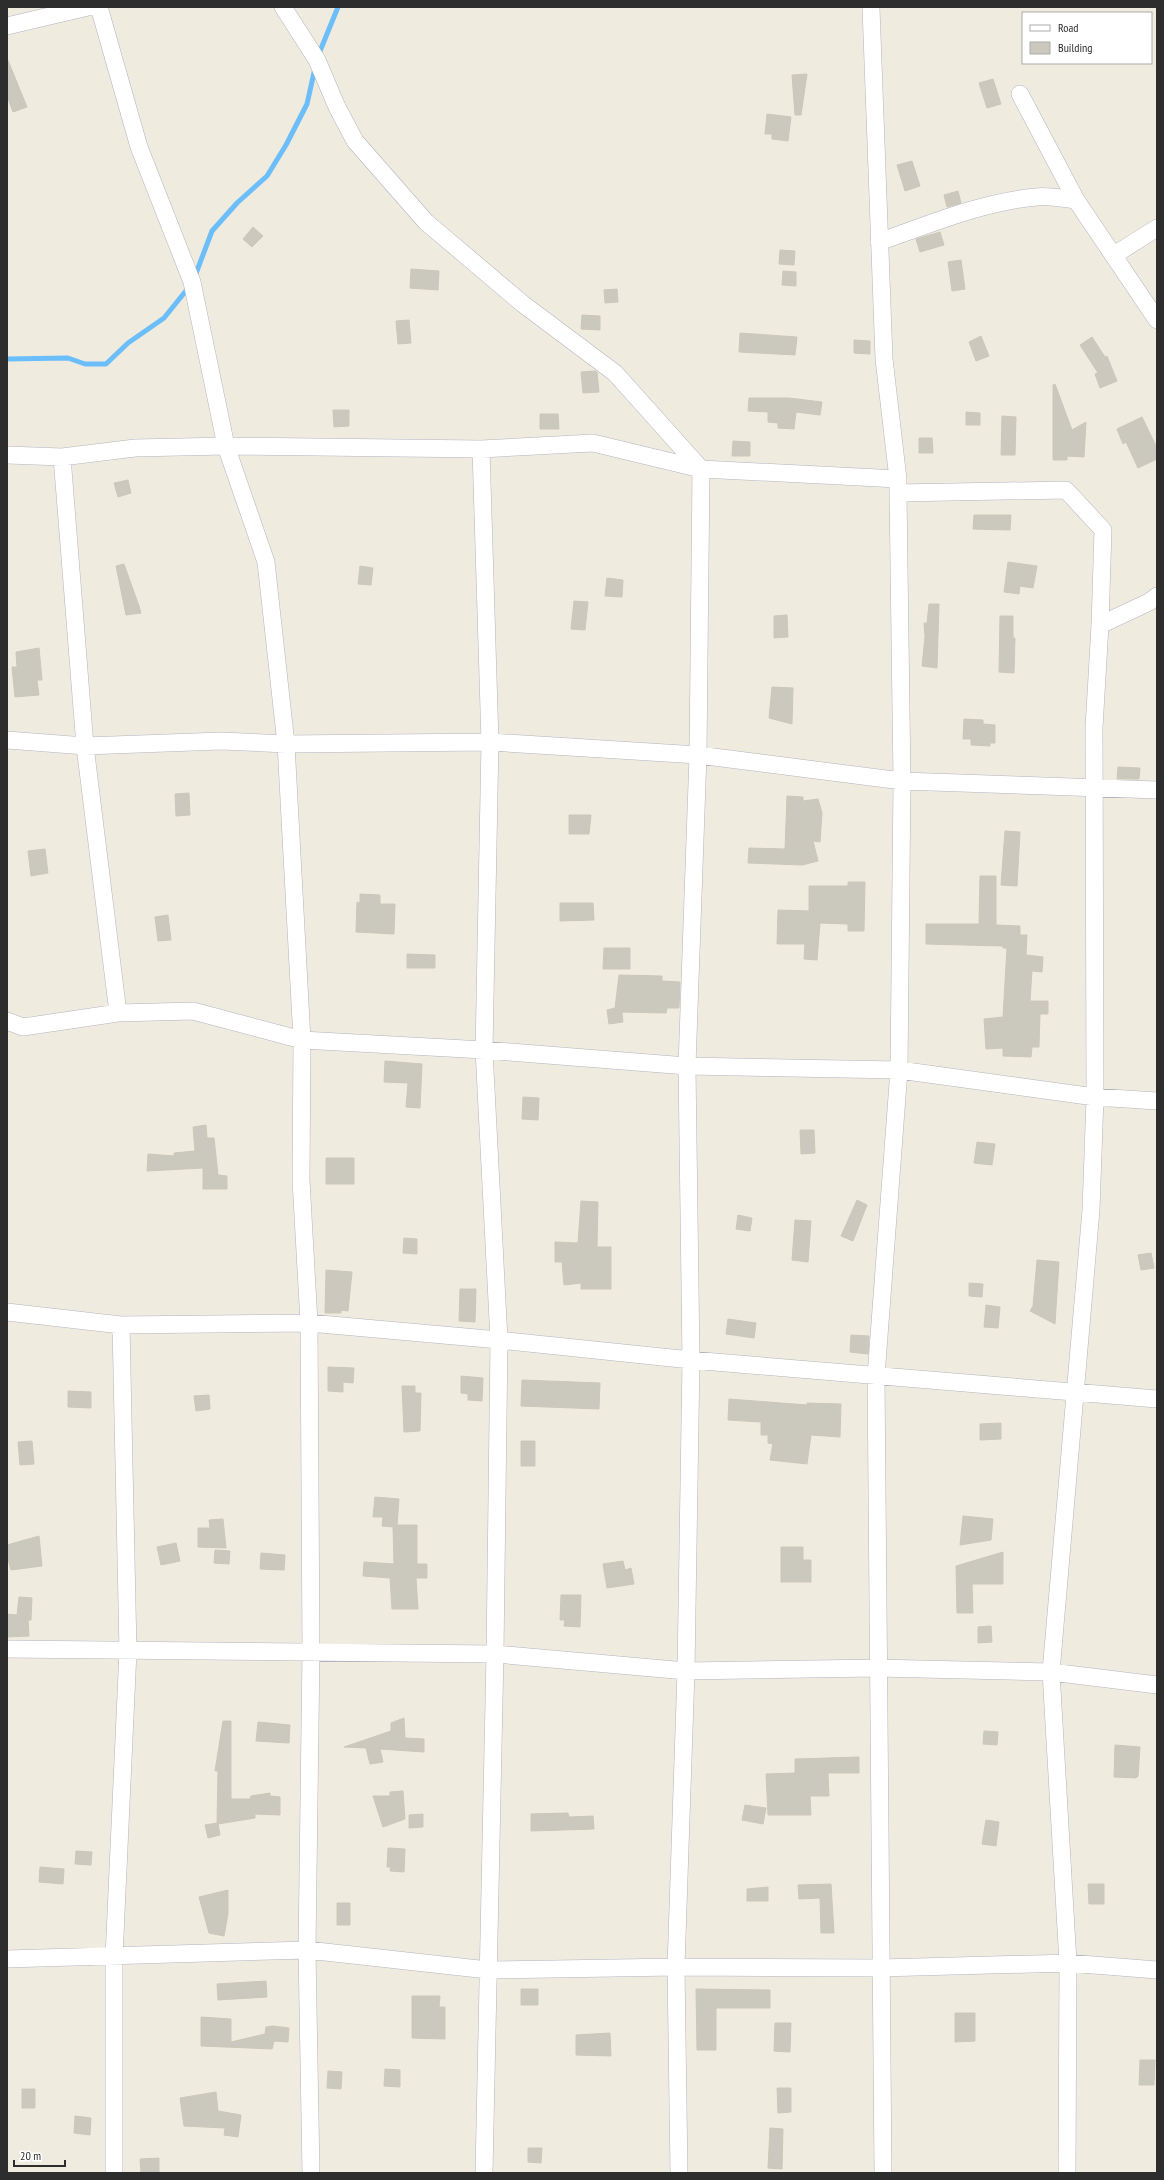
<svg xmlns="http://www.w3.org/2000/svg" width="1164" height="2180" font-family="'PT Sans Narrow',sans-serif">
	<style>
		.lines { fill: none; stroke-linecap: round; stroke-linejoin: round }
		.stream { stroke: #6bbef9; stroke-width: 5 }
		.building { fill: #cbc8be; stroke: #ccc8b8 }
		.minor-casing { stroke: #b3b3c2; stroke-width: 18 }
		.minor { stroke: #fff; stroke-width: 17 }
	</style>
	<rect width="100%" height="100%" fill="#f0ebdf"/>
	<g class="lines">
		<path class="stream" d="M318,56L338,7
			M195,276L212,231L237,203L267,176L286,145L307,104L315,68
			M7,359L68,358L85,364H106L128,343L164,318L189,287"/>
	</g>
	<path class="building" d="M7,58L27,107L13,112L7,96Z
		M807,74L801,115H795L792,75Z
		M993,79L1001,104L987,108L979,83Z
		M767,114L791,117L788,141L772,139V134H765Z
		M912,161L920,186L905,191L897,165Z
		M958,191L961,203L947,207L944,195Z
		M253,227L263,236L252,247L243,239Z
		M940,232L944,245L920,252L916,239Z
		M780,250L795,251L794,265L779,264Z
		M961,260L965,289L952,291L948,262Z
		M411,269L439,271L438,290L410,288Z
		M783,271L796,272V286L782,285Z
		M617,289L618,302L605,303L604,290Z
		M582,315L600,316V330L581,329Z
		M409,320L411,343L398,344L396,321Z
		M740,333L797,337L795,355L739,352Z
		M981,336L989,356L976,361L969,342Z
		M1092,337L1105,357L1107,356L1117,381L1100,388L1095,374L1098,373L1080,345Z
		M854,340L870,341V354L854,353Z
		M595,371L597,372L599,392L583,393L581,372Z
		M1055,384L1072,430L1086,422L1084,457L1067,456V460H1053V385Z
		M749,398H789L822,402L820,415L796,412L794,429L778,428V423L768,422V412L748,411Z
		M333,410H349V426L334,427Z
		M966,412L980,413V425H966Z
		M540,414H558L559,429H540Z
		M1002,416L1016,417L1015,455H1001Z
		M1142,417L1157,448V459L1138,468L1126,442L1123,444L1117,429Z
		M919,438H932L933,453H919Z
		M733,441L750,442V456H732Z
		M128,480L131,493L118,497L114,483Z
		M974,515H1011L1010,530L973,529Z
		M1008,562L1037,566L1033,588L1020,586L1019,594L1004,592Z
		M124,564L139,606L141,613L126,615L116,566Z
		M360,566L373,568L371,585L358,584Z
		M607,578L623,580L622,597L605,596Z
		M574,601L588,602L585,630L571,629Z
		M929,604H939L937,668L922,666L925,637L924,623H927Z
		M787,615L788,637L774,638V616Z
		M1000,616H1013V638H1015L1014,673L999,672Z
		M39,648L42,680H37L39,695L15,697L12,667H17L16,652Z
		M772,687L793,688L792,724L769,718Z
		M964,719L983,720V724L995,725V743H990V746L971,745V739H963Z
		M1118,767L1140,768L1139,779H1117Z
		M189,793L190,815L176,816L175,794Z
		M787,796L803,797V801L818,799L822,813L820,842L813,841L818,861L802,865L748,863L749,848L785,849Z
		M569,815H591L589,834H569Z
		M1005,831L1020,832L1017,886L1001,885Z
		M45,849L48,873L31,876L28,851Z
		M980,876H996V925L1020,926V935H1027L1026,955L1043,957L1042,972L1032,971L1030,1001H1048V1014H1040L1039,1047H1032L1031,1057L1003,1056V1048L986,1049L984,1019L1003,1017L1007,948H1003V946L926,944V924H979Z
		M848,882H865L864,931H848V924L820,923L817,960L804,959L805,944H777L778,910L809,911V886H848Z
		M360,894L380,895V904H395L394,934L356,932L357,902L360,903Z
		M560,903H593L594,920L560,921Z
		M168,915L171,940L158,941L155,917Z
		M604,948H630V969H603Z
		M407,954L435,955V968H407Z
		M619,975L662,976V981L680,982L679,1008H667L666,1013L622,1012L623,1022L609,1024L607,1010L615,1008Z
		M385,1061L422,1064L420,1108L406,1107L408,1083L384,1082Z
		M523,1097L539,1098L538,1120L522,1119Z
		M206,1125L207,1138H214L218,1175L227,1176V1189H203V1168L147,1171L148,1154L174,1156V1153L195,1151L193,1127Z
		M800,1130H814L815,1153L801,1154Z
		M977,1142L995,1144L992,1165L974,1163Z
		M326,1158H354V1184H326Z
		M857,1200L867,1205L853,1241L841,1236Z
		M581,1201L598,1202L597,1247H611V1289H581V1283L564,1285L562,1262H555V1242L578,1243Z
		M738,1215L752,1218L750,1231L736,1229Z
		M795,1220L811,1221L808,1262L792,1260Z
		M404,1238L417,1239V1254L403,1253Z
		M1151,1253L1154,1268L1141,1270L1138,1255Z
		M1037,1260L1059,1262L1055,1324L1030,1311L1033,1306Z
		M326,1270L352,1272L348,1311L341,1310V1313H325Z
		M969,1283L983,1284L982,1297L969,1296Z
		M460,1289H476L475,1322L459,1321Z
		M986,1305L1000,1307L998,1328L984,1327Z
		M728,1319L756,1323L754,1338L726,1334Z
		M851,1335L869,1336L868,1354L850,1352Z
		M328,1367L354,1368L353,1383L343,1382V1392L328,1391Z
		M461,1376L483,1378L482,1401L468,1400V1394L461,1393Z
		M522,1380L600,1383L599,1409L521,1406Z
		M402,1386H415V1393H421L420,1431L404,1432Z
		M68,1391L91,1392V1408L68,1407Z
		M209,1395L210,1409L196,1411L194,1396Z
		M729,1399L807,1405V1403L841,1404L840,1437L811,1435L807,1464L770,1460L773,1444L768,1443V1435H761V1422L728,1420Z
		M1001,1423V1439L980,1440V1424Z
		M32,1441L34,1464L20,1465L18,1442Z
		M521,1441H535V1466H521Z
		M375,1497L399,1499L397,1525H417V1564H427V1578H416L418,1609H392L390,1578L363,1576L364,1562L394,1564L393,1527L382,1526L383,1517H373Z
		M963,1516L993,1519L991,1540L960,1545Z
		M223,1519L226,1548L198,1547V1528H210L209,1520Z
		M39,1536L42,1566L11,1570L7,1556V1545Z
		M176,1543L180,1561L161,1565L157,1547Z
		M781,1547H803V1560H811V1582H781Z
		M215,1550L230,1551L229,1564L214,1563Z
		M1003,1552V1584H972L973,1613H957L956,1566Z
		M261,1553L285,1555L284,1570L260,1569Z
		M623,1561L625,1570L631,1568L634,1584L607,1588L603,1564Z
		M561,1595H581L580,1627L564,1626L565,1620H560Z
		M19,1597L32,1598L31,1620H28L29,1636L7,1637V1614L17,1615Z
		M991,1626L992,1642L978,1643V1627Z
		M404,1718L405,1738L424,1739V1752L380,1749L383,1762L370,1764L366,1748L344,1747L391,1731V1723Z
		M223,1721H231V1799H250L251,1796L270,1793V1796L280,1797V1815L255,1814V1818L218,1824L220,1835L208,1838L205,1825L217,1823L218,1771H215Z
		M258,1722L290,1725L289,1743L256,1741Z
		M984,1731L998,1732L997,1745L983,1744Z
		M1115,1745L1140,1747L1138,1776L1136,1778L1114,1777Z
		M859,1757V1773H828L829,1796H810L811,1815H768L766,1774L795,1773V1759Z
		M403,1791L405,1819L383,1827L373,1796H390V1792Z
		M745,1805L766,1808L763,1824L742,1820Z
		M568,1813L569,1817L593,1816L594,1829L531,1831V1814Z
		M423,1814V1827L409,1828V1815Z
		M986,1820L999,1822L996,1846L982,1844Z
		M388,1848L405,1849L404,1872L390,1871L391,1867H387Z
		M76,1851L92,1852L91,1865L75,1864Z
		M40,1867L64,1869L63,1884L39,1882Z
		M831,1884L834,1933H821L820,1898L799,1899L798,1885Z
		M1088,1884H1104V1904H1089Z
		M768,1887V1901H747V1889Z
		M228,1890V1914L224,1936L209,1933L199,1897Z
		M337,1903H350V1925H337Z
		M266,1981L267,1997L218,2000L217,1984Z
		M521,1989H538V2005H521Z
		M696,1989L770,1990V2008H716V2050H697Z
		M412,1996H440L439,2007H445V2039L412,2038Z
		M955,2013H975V2041L955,2042Z
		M201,2017L231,2019V2042L265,2034L266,2027L273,2026L289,2028L288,2042L274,2041L272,2049L201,2046Z
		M775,2023H791L790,2052L774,2051Z
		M610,2033L611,2056L576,2055V2035Z
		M1140,2060H1155L1154,2085H1139Z
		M385,2069L400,2070V2087L384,2086Z
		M328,2071L342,2072L341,2089L327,2088Z
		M777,2088H791V2112L778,2113Z
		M22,2089H35V2108H22Z
		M216,2092L218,2111L241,2115L238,2137L224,2135L225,2128L184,2126L180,2098Z
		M75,2116L91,2118L90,2135L74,2133Z
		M770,2128L783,2129L782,2169L768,2168Z
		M528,2148H542L541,2163L528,2162Z
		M159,2158V2173H141L140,2159Z"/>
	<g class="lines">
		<defs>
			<path id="minor" d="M99,7L139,147L192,282L226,446L266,562L286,744L302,1040L301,1180L309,1323L311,1651L307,1950L311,2173
				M283,7L317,60L337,107L355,141L426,222L523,304L615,373L701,469L898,479V493L1066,490L1103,530L1100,625L1094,728L1095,1097L1091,1210L1051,1672L1068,1963L1067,2173
				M871,8L884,359L898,479
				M7,26L88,7
				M1020,94L1076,200L1157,320
				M879,242C930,224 982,202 1036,197C1048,195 1063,199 1076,200
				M1114,255L1157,228
				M481,449L490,742L484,1050L499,1340L495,1654L484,2173
				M7,455L62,457L135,448L226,446L481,449L593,443L701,469L698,755L687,1066L691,1360L686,1671L676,1967L679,2173
				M62,457L85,746L118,1013
				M1100,625L1149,602L1157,596
				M7,740L85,746L221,741L286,744L490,742L698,755L902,781L1157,790
				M7,1021L23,1027L118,1013L193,1011L302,1040L484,1050L687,1066L899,1070L1095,1097L1157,1101
				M7,1312L121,1325L309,1323L499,1340L691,1360L1157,1399
				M7,1649L495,1654L686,1671L877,1668L1051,1672L1157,1685
				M7,1959L307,1950L488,1970L676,1967L880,1968L1068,1963L1157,1970
				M114,2173V1957L128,1651L121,1325
				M883,2173L876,1376L899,1070L902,781L898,493"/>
		</defs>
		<use href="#minor" class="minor-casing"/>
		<use href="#minor" class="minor"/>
	</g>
	<rect width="1164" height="2180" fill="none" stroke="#2d2d2d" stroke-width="16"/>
	<rect x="1022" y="12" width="130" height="52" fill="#ffffff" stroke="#ababab"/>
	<rect x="1030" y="25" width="20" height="6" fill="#ffffff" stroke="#ababab"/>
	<text x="1058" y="32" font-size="12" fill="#2d2d2d">Road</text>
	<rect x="1030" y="42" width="20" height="12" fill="#cbc8be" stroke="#ababab"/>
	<text x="1058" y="52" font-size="12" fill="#2d2d2d">Building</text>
	<path d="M14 2160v6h51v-6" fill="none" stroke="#2d2d2d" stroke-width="2"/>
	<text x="20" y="2160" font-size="12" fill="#2d2d2d" stroke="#ffffff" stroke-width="3" paint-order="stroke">20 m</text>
</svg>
